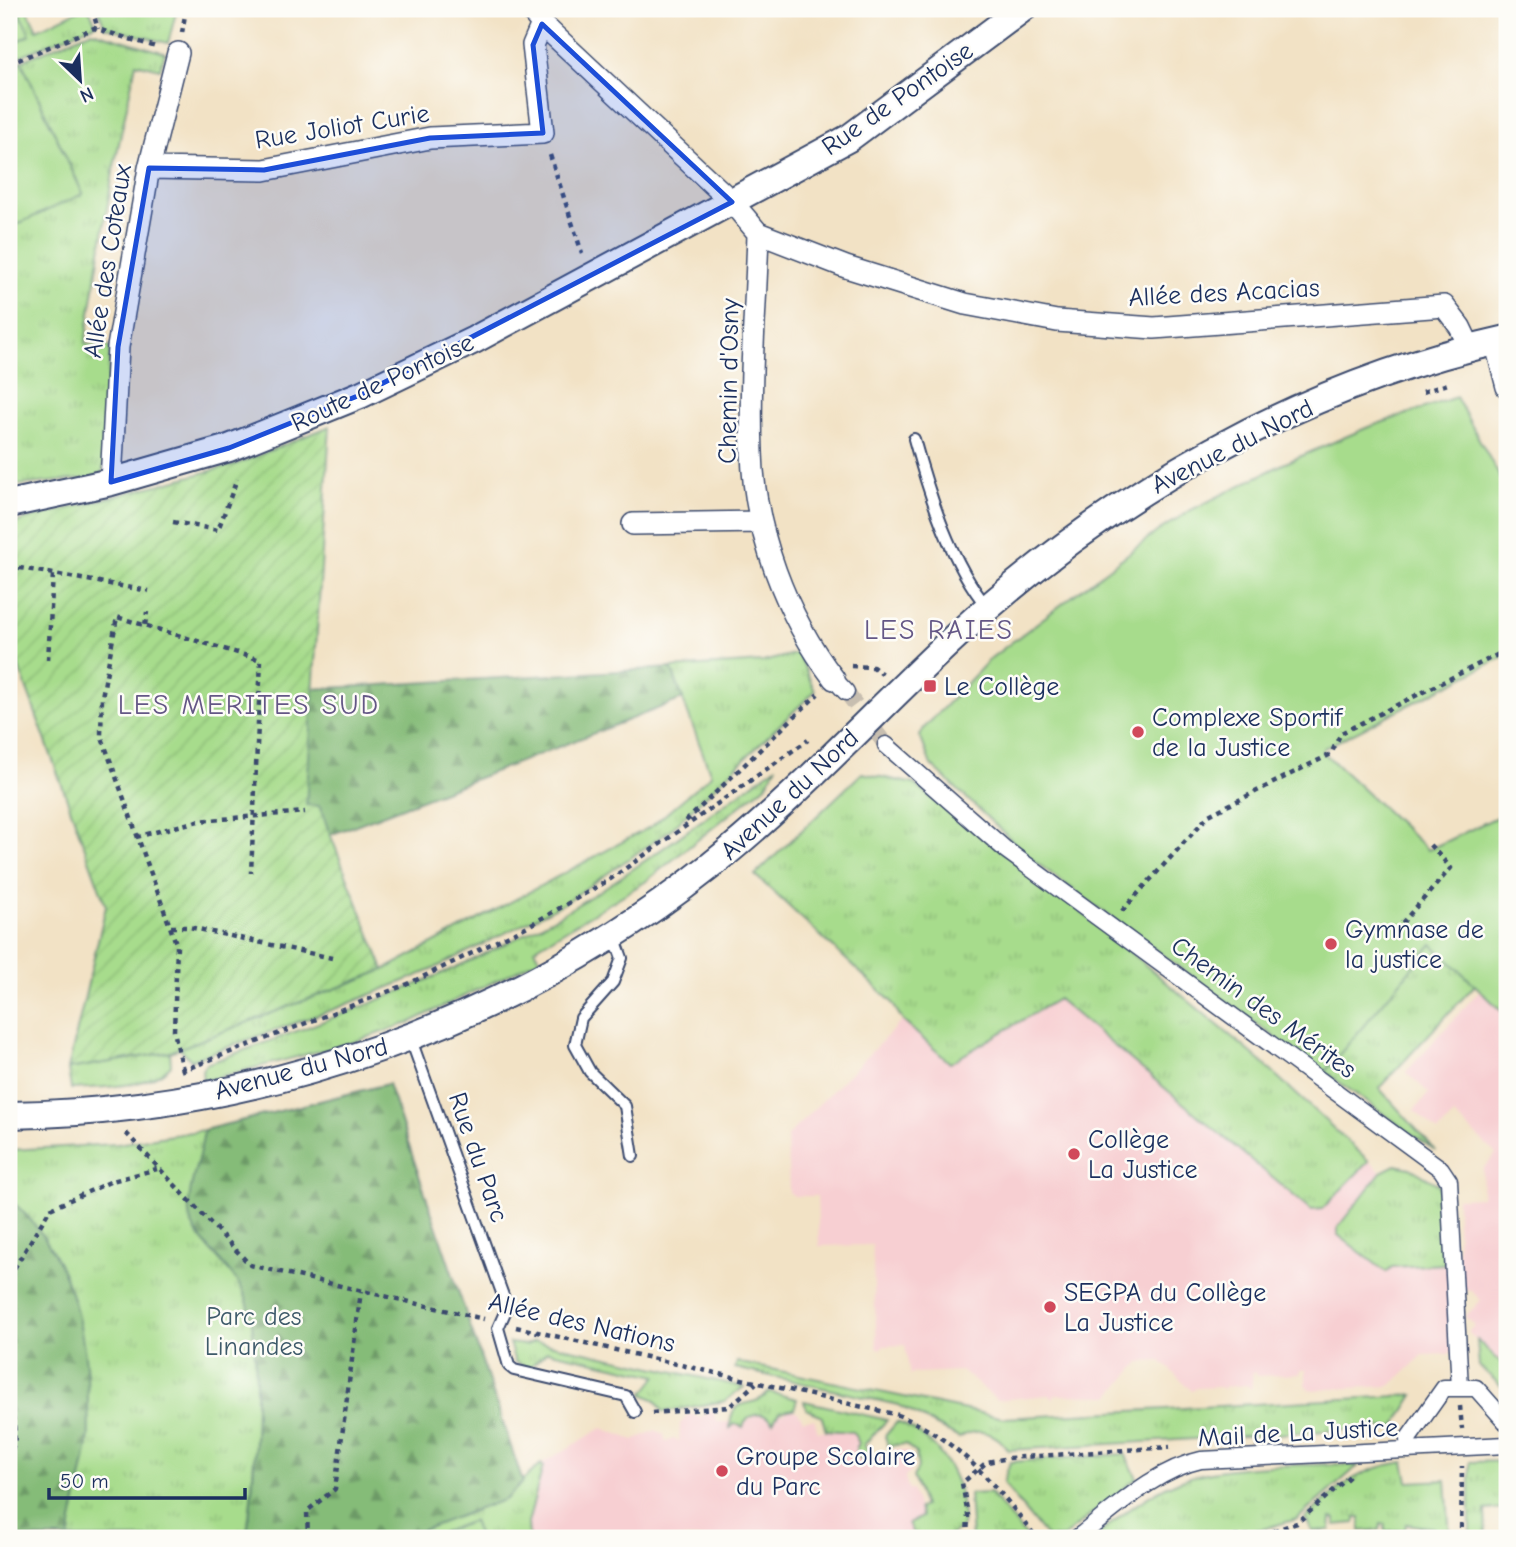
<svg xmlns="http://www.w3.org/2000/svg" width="1516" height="1547" font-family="'Comic Neue',sans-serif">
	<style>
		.built { fill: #f7cfd2 }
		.grass { fill: url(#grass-tufts); stroke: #618675; stroke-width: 2 }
		.forest { fill: url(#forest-firs); stroke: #50766b; stroke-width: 2 }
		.garden { fill: url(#garden-furrows); stroke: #618675; stroke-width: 2 }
		.pitch { fill: #a7dc8c; stroke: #618675; stroke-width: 2 }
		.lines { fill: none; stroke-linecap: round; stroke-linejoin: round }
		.pedestrian-tunnel { stroke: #c7beb0; stroke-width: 16; stroke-dasharray: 16 8; stroke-linecap: butt }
		.service-casing { stroke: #3b4a6d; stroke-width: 14 }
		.pedestrian-casing { stroke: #3b4a6d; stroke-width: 19 }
		.minor-casing { stroke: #3b4a6d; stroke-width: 24 }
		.tertiary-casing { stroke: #3b4a6d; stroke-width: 30 }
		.path { stroke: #3b4a6d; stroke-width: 4.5; stroke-dasharray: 5 5; stroke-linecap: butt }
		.service { stroke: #fff; stroke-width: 10 }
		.pedestrian { stroke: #fff; stroke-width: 16 }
		.minor { stroke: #fff; stroke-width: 21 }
		.tertiary { stroke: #fff; stroke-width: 26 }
		.marked { fill: #1d4ed8; fill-opacity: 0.2; stroke: #1d4ed8; stroke-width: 5; stroke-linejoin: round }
		.poi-dot { fill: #d1495b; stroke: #fdfcf7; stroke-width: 2.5 }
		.labels { text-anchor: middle; stroke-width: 5; stroke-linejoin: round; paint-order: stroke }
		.street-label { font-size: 26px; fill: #1b2f5e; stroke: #fdfcf7 }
		.poi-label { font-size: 26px; fill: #1b2f5e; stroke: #fdfcf7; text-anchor: start }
		.park-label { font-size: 26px; fill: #3e5a6a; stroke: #fdfcf7 }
		.neighbourhood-label { font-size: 28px; letter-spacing: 2px; fill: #645786; stroke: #fdfcf7 }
	</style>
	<defs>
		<pattern id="grass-tufts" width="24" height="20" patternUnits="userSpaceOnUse" patternTransform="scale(1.75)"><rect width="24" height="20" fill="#a7dc8c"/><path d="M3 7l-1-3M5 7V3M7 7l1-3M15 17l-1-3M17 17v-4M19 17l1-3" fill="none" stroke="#8fbd7b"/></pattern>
		<pattern id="forest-firs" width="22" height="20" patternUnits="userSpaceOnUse" patternTransform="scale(1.75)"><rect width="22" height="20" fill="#85bc78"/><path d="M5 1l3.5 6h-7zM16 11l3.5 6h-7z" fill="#6c9966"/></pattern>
		<pattern id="garden-furrows" width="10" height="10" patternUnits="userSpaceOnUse" patternTransform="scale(1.75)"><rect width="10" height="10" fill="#a7dc8c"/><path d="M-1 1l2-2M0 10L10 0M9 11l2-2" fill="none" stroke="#8fbd7b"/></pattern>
	</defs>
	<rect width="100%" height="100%" fill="#fdfcf7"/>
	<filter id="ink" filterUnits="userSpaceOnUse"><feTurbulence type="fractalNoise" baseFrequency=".0143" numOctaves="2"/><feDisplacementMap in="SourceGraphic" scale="14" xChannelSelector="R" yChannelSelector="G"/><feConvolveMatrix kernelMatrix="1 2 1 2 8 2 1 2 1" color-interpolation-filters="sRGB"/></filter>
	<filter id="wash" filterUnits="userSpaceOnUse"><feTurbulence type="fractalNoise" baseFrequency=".00686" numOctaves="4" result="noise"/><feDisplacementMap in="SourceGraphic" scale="28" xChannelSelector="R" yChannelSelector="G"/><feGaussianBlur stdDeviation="1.57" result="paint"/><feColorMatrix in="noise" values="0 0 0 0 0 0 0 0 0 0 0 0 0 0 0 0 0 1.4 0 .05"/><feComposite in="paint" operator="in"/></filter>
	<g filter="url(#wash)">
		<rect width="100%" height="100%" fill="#f2e2c5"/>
		<path class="built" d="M1073,905L1255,1056L1381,1172L1395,1165L1402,1166L1439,1185L1444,1264L1450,1269L1453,1350L1449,1354L1423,1355L1390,1386L1310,1390L1306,1385V1370H1301L1300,1374L1257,1376L1256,1372H1253L1251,1389L1247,1385L1225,1387L1224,1390L1219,1387L1196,1388L1192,1391L1161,1361L1140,1362L1110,1396L1055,1395L1053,1399L1049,1395L997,1400L962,1371L913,1373L910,1376L905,1345L883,1346L880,1349L877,1347L872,1245L819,1246L817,1196H794L789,1192L787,1136L899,1024Z
			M1480,990L1507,1016V1368L1468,1332L1475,1325L1465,1317L1481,1300L1471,1291L1458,1289L1457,1198L1482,1197L1483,1169L1496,1154L1454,1115L1438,1132L1414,1110L1429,1093L1406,1072Z
			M788,1408L798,1412L803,1420L814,1419L818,1431L845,1429L853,1432L859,1443L856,1454L863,1460L897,1449L908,1452L913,1467L905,1478L909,1490L912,1489L922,1517L911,1528L914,1538H479L476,1530L541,1464L602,1428L634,1440L656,1430L664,1435L666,1442L674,1439L679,1442L680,1424L688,1414L700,1418L712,1411L718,1422H730V1427L735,1424L742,1427L756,1414L765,1415L774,1421L779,1412L784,1414Z"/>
		<path class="grass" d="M18,9H27L37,30L81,9H89L96,24L9,61V45L29,35Z
			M98,9H177L168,43L105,27Z
			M92,31L165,53L160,69L136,63L113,172L85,344L110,347L103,471L94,478L9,486V228L83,193L21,61Z
			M798,653L815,691L669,831L563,904L429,971L340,1007L191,1060L180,1048L384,970L652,826L711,775L671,668L763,662Z
			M777,766L766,785L645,882L534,949L540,959L411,1022L351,1043L203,1081L202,1070L206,1064C326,1021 446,979 558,916C634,873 705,817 777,766Z
			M862,773L914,784L1073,905L1255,1056L1369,1161L1322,1209L1311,1210L1058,999L950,1063L903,1021L891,1001L755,875Z
			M1420,929L1507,1016L1475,985L1379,1088L1436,1151L1305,1058Z
			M170,1052L171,1065C149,1089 101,1087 71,1089L68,1069Z
			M388,1084L522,1481L541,1464L543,1466L528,1523L529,1538H479L473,1521L428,1538H9V1150L117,1144L204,1130Z
			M1395,1165L1410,1168L1439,1185L1444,1264L1392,1267L1386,1272L1338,1235V1227L1381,1172Z
			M1477,1340L1507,1368V1391L1479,1366Z
			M535,1341L744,1387L725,1401L663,1412L656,1400L643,1394L657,1376L547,1351L529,1368L515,1362L509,1343L526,1345Z
			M737,1362L1004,1418L1414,1395L1394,1427L1008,1450C997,1432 977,1426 959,1438L898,1405L735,1368Z
			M769,1392L797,1399L794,1409L779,1412L773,1422C763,1410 748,1413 743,1427L735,1424L730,1428C731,1392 752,1412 769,1392Z
			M804,1401L887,1420L864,1445L872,1457L863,1461L855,1453L859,1443L853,1432L826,1430L821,1415L806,1409Z
			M897,1422C938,1437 967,1482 962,1526C951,1541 932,1538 915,1538L908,1523L922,1517L919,1508L924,1506L913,1477L918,1468L916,1453L905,1444L888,1446L885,1436Z
			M1125,1454L1137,1478L1062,1538H1047L1003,1483L1010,1462Z
			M1507,1461V1508L1485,1510L1486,1538H1470V1462Z
			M1404,1462L1408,1482L1446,1480L1450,1538H1435L1434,1528L1406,1524L1405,1530L1385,1531V1525L1381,1524L1380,1530L1360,1531V1518H1355V1523L1335,1525V1519L1331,1518L1330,1530L1312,1531L1305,1518C1340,1488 1355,1469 1404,1462Z
			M1334,1464L1358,1466L1297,1519L1263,1529L1182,1538H1094C1119,1517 1148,1493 1179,1481C1219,1464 1290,1466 1334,1464Z
			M990,1493L1027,1538H972L969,1494Z"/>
		<path class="forest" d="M671,668L683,699L330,835L320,807L306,805L312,689Z
			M388,1084L523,1482L506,1499L401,1538H246C255,1487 263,1345 246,1298C236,1270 191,1239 189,1214C187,1186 201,1158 204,1130Z
			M9,1199C68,1247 87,1328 88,1401C88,1415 90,1430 88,1444C83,1475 74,1506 69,1538H9Z"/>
		<path class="garden" d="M330,426L306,805L319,806L384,970L170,1052L68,1069L106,906L9,640V524L237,464Z"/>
		<path class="pitch" d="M9,9H18L30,35L9,45Z
			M21,61L83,194L9,228V67Z
			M1456,397L1507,490V655L1324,748L1322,751L1428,850L1507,812V1016L1432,944L1324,1073L1034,861L931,765L920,736L924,728L991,658L1158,531L1191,510L1283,464L1366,428Z
			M473,1521L479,1538H428Z"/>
	</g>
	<g filter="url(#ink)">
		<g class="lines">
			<path class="pedestrian-tunnel" d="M846,692L886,745"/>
			<defs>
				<path id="service" d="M914,439C929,494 951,564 988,608
					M613,933L622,958L613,982L581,1018L575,1045L590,1072L625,1106L633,1156
					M410,1037L506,1304V1310L498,1328L509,1366L514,1370L626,1396L635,1412"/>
				<path id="pedestrian" d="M834,679L846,692
					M886,745L1006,850L1441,1169L1449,1181L1460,1388
					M1409,1450L1408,1439L1444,1388H1476L1507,1423
					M1077,1538C1114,1510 1154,1470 1201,1460L1507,1445"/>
				<path id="minor" d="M530,9L542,24L732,202L758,233L846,267L965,304L1057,321L1154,328L1444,306L1460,327L1470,348
					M149,168L264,170L430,138L543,133L533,45L542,24
					M758,233C756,306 749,379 752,452C754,531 786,616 834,679
					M1495,341L1507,387
					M111,482L118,347L149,168L178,53
					M633,524L761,522"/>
				<path id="tertiary" d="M9,504L111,482L229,448L360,395L474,340L849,138L1022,9
					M9,1115C259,1112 512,1023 709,867C797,797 873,713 956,636C1111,493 1300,385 1507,339"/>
			</defs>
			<use href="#service" class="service-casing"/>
			<use href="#pedestrian" class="pedestrian-casing"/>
			<use href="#minor" class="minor-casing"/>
			<use href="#tertiary" class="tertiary-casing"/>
			<path class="path" d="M92,9L98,29
				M182,33L186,9
				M9,64L94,28L156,47
				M550,155L582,253
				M1423,392L1448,384
				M173,522L218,530L237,479
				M9,566L149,591
				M145,625L147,612
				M48,660L53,574
				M851,666L873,667L882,674
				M686,821L818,694
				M136,837L198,821L305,812
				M1122,911L1209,815L1331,754L1341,733L1507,650
				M1402,923L1451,868L1429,844
				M171,927H189L332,958
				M183,1070L174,1031L177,946L101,735L102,697L117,617L261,660L251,873
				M181,1071L408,984L530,925L609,880L808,740
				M126,1133L250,1265L484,1319
				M9,1277L50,1209L112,1181L157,1169
				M516,1327L898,1415C961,1441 996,1486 1037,1538
				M9,1396C11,1412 21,1440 9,1454
				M1460,1406L1462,1429
				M652,1413L729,1407L756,1383
				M308,1538L307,1511L335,1489L361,1291
				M967,1538L968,1515L962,1483L987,1462L1009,1458L1170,1447
				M1214,1538L1260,1535L1297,1523L1352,1474
				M1461,1538L1462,1466"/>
			<use href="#service" class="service"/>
			<use href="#pedestrian" class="pedestrian"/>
			<use href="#minor" class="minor"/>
			<use href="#tertiary" class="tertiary"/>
		</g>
	</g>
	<path class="marked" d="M542,24L732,202L360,395L229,448L111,482L118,347L149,168L264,170L430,138L543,133L533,45Z"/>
	<g class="poi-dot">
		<rect x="923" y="679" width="14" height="14" rx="3.5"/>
		<circle cx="1138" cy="732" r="7"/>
		<circle cx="1331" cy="944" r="7"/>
		<circle cx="1074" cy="1154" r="7"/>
		<circle cx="1050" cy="1307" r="7"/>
		<circle cx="722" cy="1471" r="7"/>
	</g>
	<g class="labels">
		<g class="street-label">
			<text transform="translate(897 98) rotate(-35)" y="9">Rue de Pontoise</text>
			<text transform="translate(342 126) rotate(-9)" y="9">Rue Joliot Curie</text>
			<text transform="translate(107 261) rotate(-81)" y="9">Allée des Coteaux</text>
			<text transform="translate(1224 292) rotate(-3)" y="9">Allée des Acacias</text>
			<text transform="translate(728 381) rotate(-89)" y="9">Chemin d'Osny</text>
			<text transform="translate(382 382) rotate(-25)" y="9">Route de Pontoise</text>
			<text transform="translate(1232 446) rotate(-27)" y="9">Avenue du Nord</text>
			<text transform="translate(789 794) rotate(-43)" y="9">Avenue du Nord</text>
			<text transform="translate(1264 1007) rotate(36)" y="9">Chemin des Mérites</text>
			<text transform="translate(301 1068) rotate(-15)" y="9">Avenue du Nord</text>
			<text transform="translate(479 1157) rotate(71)" y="9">Rue du Parc</text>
			<text transform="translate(582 1322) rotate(13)" y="9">Allée des Nations</text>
			<text transform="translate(1298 1432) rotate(-3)" y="9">Mail de La Justice</text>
		</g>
		<g class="poi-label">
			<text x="944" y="695">Le Collège</text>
			<text x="1152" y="726">Complexe Sportif<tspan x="1152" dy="30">de la Justice</tspan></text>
			<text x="1345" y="938">Gymnase de<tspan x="1345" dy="30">la justice</tspan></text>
			<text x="1088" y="1148">Collège<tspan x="1088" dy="30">La Justice</tspan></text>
			<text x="1064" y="1301">SEGPA du Collège<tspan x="1064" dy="30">La Justice</tspan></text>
			<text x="736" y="1465">Groupe Scolaire<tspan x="736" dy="30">du Parc</tspan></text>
		</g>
		<g class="park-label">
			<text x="254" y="1325">Parc des<tspan x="254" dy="30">Linandes</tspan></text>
		</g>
		<g class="neighbourhood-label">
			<text x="939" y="639">LES RAIES</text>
			<text x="249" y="714">LES MERITES SUD</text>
		</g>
	</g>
	<rect width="1516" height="1547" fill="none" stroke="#fdfcf7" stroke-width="35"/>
	<g transform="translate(80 80) rotate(155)" stroke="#fdfcf7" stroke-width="5" paint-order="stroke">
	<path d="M0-5L12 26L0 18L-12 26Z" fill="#1b2f5e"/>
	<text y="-10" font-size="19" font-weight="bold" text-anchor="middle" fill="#1b2f5e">N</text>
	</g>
	<path d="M49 1488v10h196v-10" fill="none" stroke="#1b2f5e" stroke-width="3.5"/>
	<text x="60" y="1488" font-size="21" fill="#1b2f5e" stroke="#fdfcf7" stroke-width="5" paint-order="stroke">50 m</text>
</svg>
